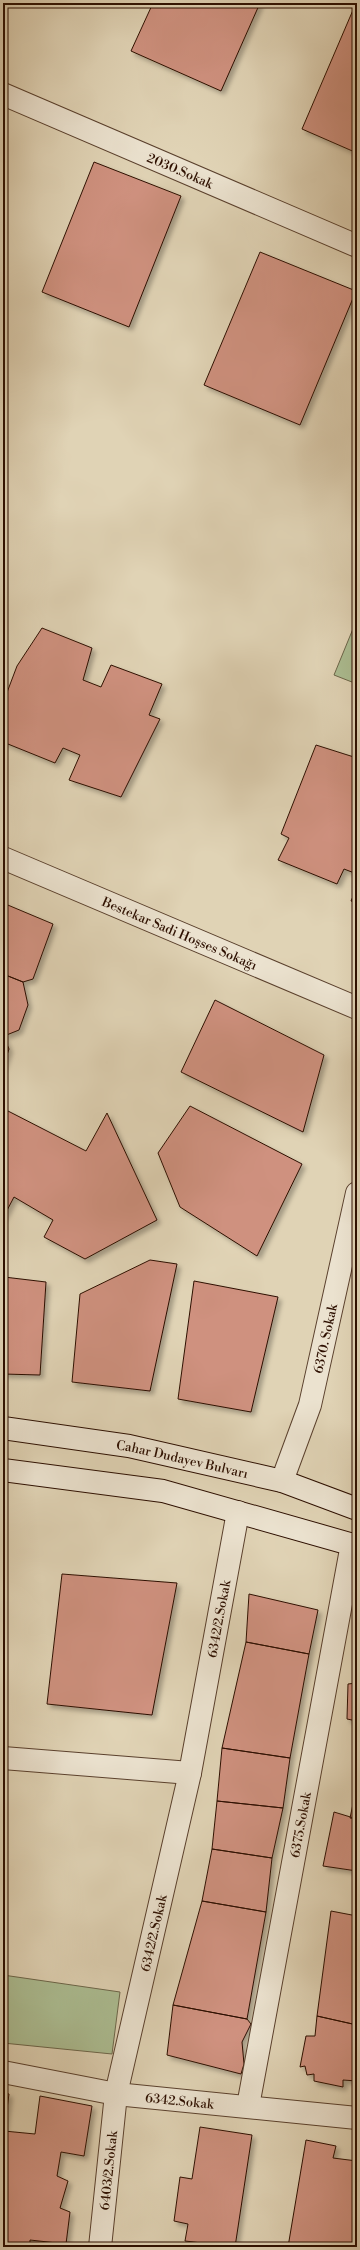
<svg xmlns="http://www.w3.org/2000/svg" width="360" height="2250" font-family="'Libre Bodoni',serif">
	<style>
		.green { fill: #acbe93; stroke: #6c664a }
		.building { fill: #cf917f; stroke: #2d0f00; filter: url(#shadow) }
		.lines { fill: none; stroke-linecap: round; stroke-linejoin: round }
		.street-casing { stroke: #5a402d; stroke-width: 24 }
		.secondary-casing { stroke: #2d0f00; stroke-width: 24 }
		.street { stroke: #ebe2cf; stroke-width: 22 }
		.secondary { stroke: #ebe2cf; stroke-width: 22 }
		.labels { text-anchor: middle; stroke-width: 3; stroke-linejoin: round; paint-order: stroke }
		.street-label { font-size: 13px; fill: #2d0f00; stroke: #ebe2cf }
	</style>
	<defs>
		<filter id="shadow"><feDropShadow dx="3.5" dy="3.5" stdDeviation="2" flood-color="#0004"/></filter>
	</defs>
	<rect width="100%" height="100%" fill="#e0d3b5"/>
	<filter id="stains"><feTurbulence type="fractalNoise" baseFrequency=".005" numOctaves="4"/><feColorMatrix values="0 0 0 0 .2 0 0 0 0 .09 0 0 0 0 .02 0 0 0 .5 -.17"/></filter>
	<radialGradient id="worn" r=".72"><stop offset=".6" stop-color="#630" stop-opacity="0"/><stop offset="1" stop-color="#630" stop-opacity=".3"/></radialGradient>
	<path class="green" d="M357,619V684L334,675Z
		M3,1975L120,1992L112,2054L3,2043Z"/>
	<path class="building" d="M153,3H260L221,91L131,51Z
		M356,3H357V153L302,129Z
		M94,162L181,196L129,327L42,292Z
		M260,252L356,291L300,425L204,385Z
		M42,628L92,648L83,680L101,687L111,665L162,684L149,715L160,719L121,797L69,780L80,755L63,748L55,763L3,742V725L7,717L3,715V703L17,666Z
		M316,745L357,758V874L344,869L337,884L278,860L289,838L281,834Z
		M357,887V903L351,901Z
		M3,903L53,924L33,979L23,982L3,974Z
		M3,974L23,982L28,1005L19,1030L4,1036Z
		M215,1000L324,1055L303,1132L181,1072Z
		M3,1035L9,1049L3,1067Z
		M190,1106L302,1164L257,1256L180,1207L158,1153Z
		M8,1111L86,1151L107,1113L157,1220L85,1259L44,1237L53,1220L14,1197L3,1218V1112Z
		M150,1260L177,1264L150,1391L72,1382L80,1294Z
		M4,1277L46,1282L40,1375L3,1374Z
		M194,1281L278,1297L251,1412L178,1399Z
		M62,1574L177,1583L152,1715L47,1704Z
		M249,1594L318,1610L309,1654L246,1642Z
		M246,1642L309,1654L290,1758L222,1748Z
		M357,1683V1721L347,1719L348,1684Z
		M222,1748L290,1758L283,1808L217,1801Z
		M357,1785V1819L350,1818Z
		M217,1801L283,1808L272,1858L212,1849Z
		M334,1812L357,1819V1871L323,1866Z
		M212,1849L272,1858L266,1912L202,1901Z
		M202,1901L266,1912L247,2019L173,2005Z
		M331,1911L357,1916V2025L317,2016Z
		M173,2005L247,2019L251,2024L242,2042L244,2064L241,2074L167,2055Z
		M317,2016L357,2025V2081L343,2080V2087L314,2081V2074L307,2075L305,2066L300,2067L306,2036H315Z
		M3,2093L9,2094L4,2131L35,2134L40,2096L92,2106L84,2156L61,2152L57,2176L68,2181L60,2208L70,2212L66,2244L30,2240V2247H3Z
		M200,2127L252,2135L235,2247L185,2241L188,2224L174,2221L180,2177L192,2179Z
		M306,2140L336,2146L333,2158L357,2161V2247H288Z"/>
	<g class="lines">
		<defs>
			<g id="street">
				<path id="s1" d="M3,94L357,246"/>
				<path id="s2" d="M3,858L357,1008"/>
				<path id="s3" d="M282,1481L310,1405L357,1193"/>
				<path d="M3,1758L190,1773"/>
				<path id="s4" d="M3,2072L116,2094L357,2118"/>
				<path id="s5" d="M248,2106L352,1544"/>
				<path id="s6" d="M100,2247L116,2094L190,1773L238,1512"/>
			</g>
			<g id="secondary">
				<path id="s7" d="M3,1428L129,1446L282,1481L357,1509"/>
				<path d="M3,1470L163,1491L357,1546"/>
			</g>
		</defs>
		<use href="#street" class="street-casing"/>
		<use href="#secondary" class="secondary-casing"/>
		<use href="#street" class="street"/>
		<use href="#secondary" class="secondary"/>
	</g>
	<g class="labels">
		<g class="street-label">
			<text dy="5" stroke="none"><textPath href="#s1" startOffset="193">2030.Sokak</textPath></text>
			<text dy="5" stroke="none"><textPath href="#s2" startOffset="192">Bestekar Sadi Hoşses Sokağı</textPath></text>
			<text dy="5" stroke="none"><textPath href="#s3" startOffset="149">6370. Sokak</textPath></text>
			<text dy="5" stroke="none"><textPath href="#s7" startOffset="182">Cahar Dudayev Bulvarı</textPath></text>
			<text dy="5" stroke="none"><textPath href="#s6" startOffset="640">6342/2.Sokak</textPath></text>
			<text dy="5" stroke="none"><textPath href="#s5" startOffset="286">6375.Sokak</textPath></text>
			<text dy="5" stroke="none"><textPath href="#s6" startOffset="319">6342/2.Sokak</textPath></text>
			<text dy="5" stroke="none"><textPath href="#s4" startOffset="179">6342.Sokak</textPath></text>
			<text dy="5" stroke="none"><textPath href="#s6" startOffset="77">6403/2.Sokak</textPath></text>
		</g>
	</g>
	<rect width="360" height="2250" fill="none" stroke="#e0d3b5" stroke-width="16"/>
	<rect x="4" y="4" width="352" height="2242" fill="none" stroke="#2d0f00" stroke-width="2"/>
	<rect x="8" y="8" width="344" height="2234" fill="none" stroke="#2d0f00"/>
	<rect width="100%" height="100%" filter="url(#stains)"/>
	<rect width="100%" height="100%" fill="url(#worn)"/>
</svg>
